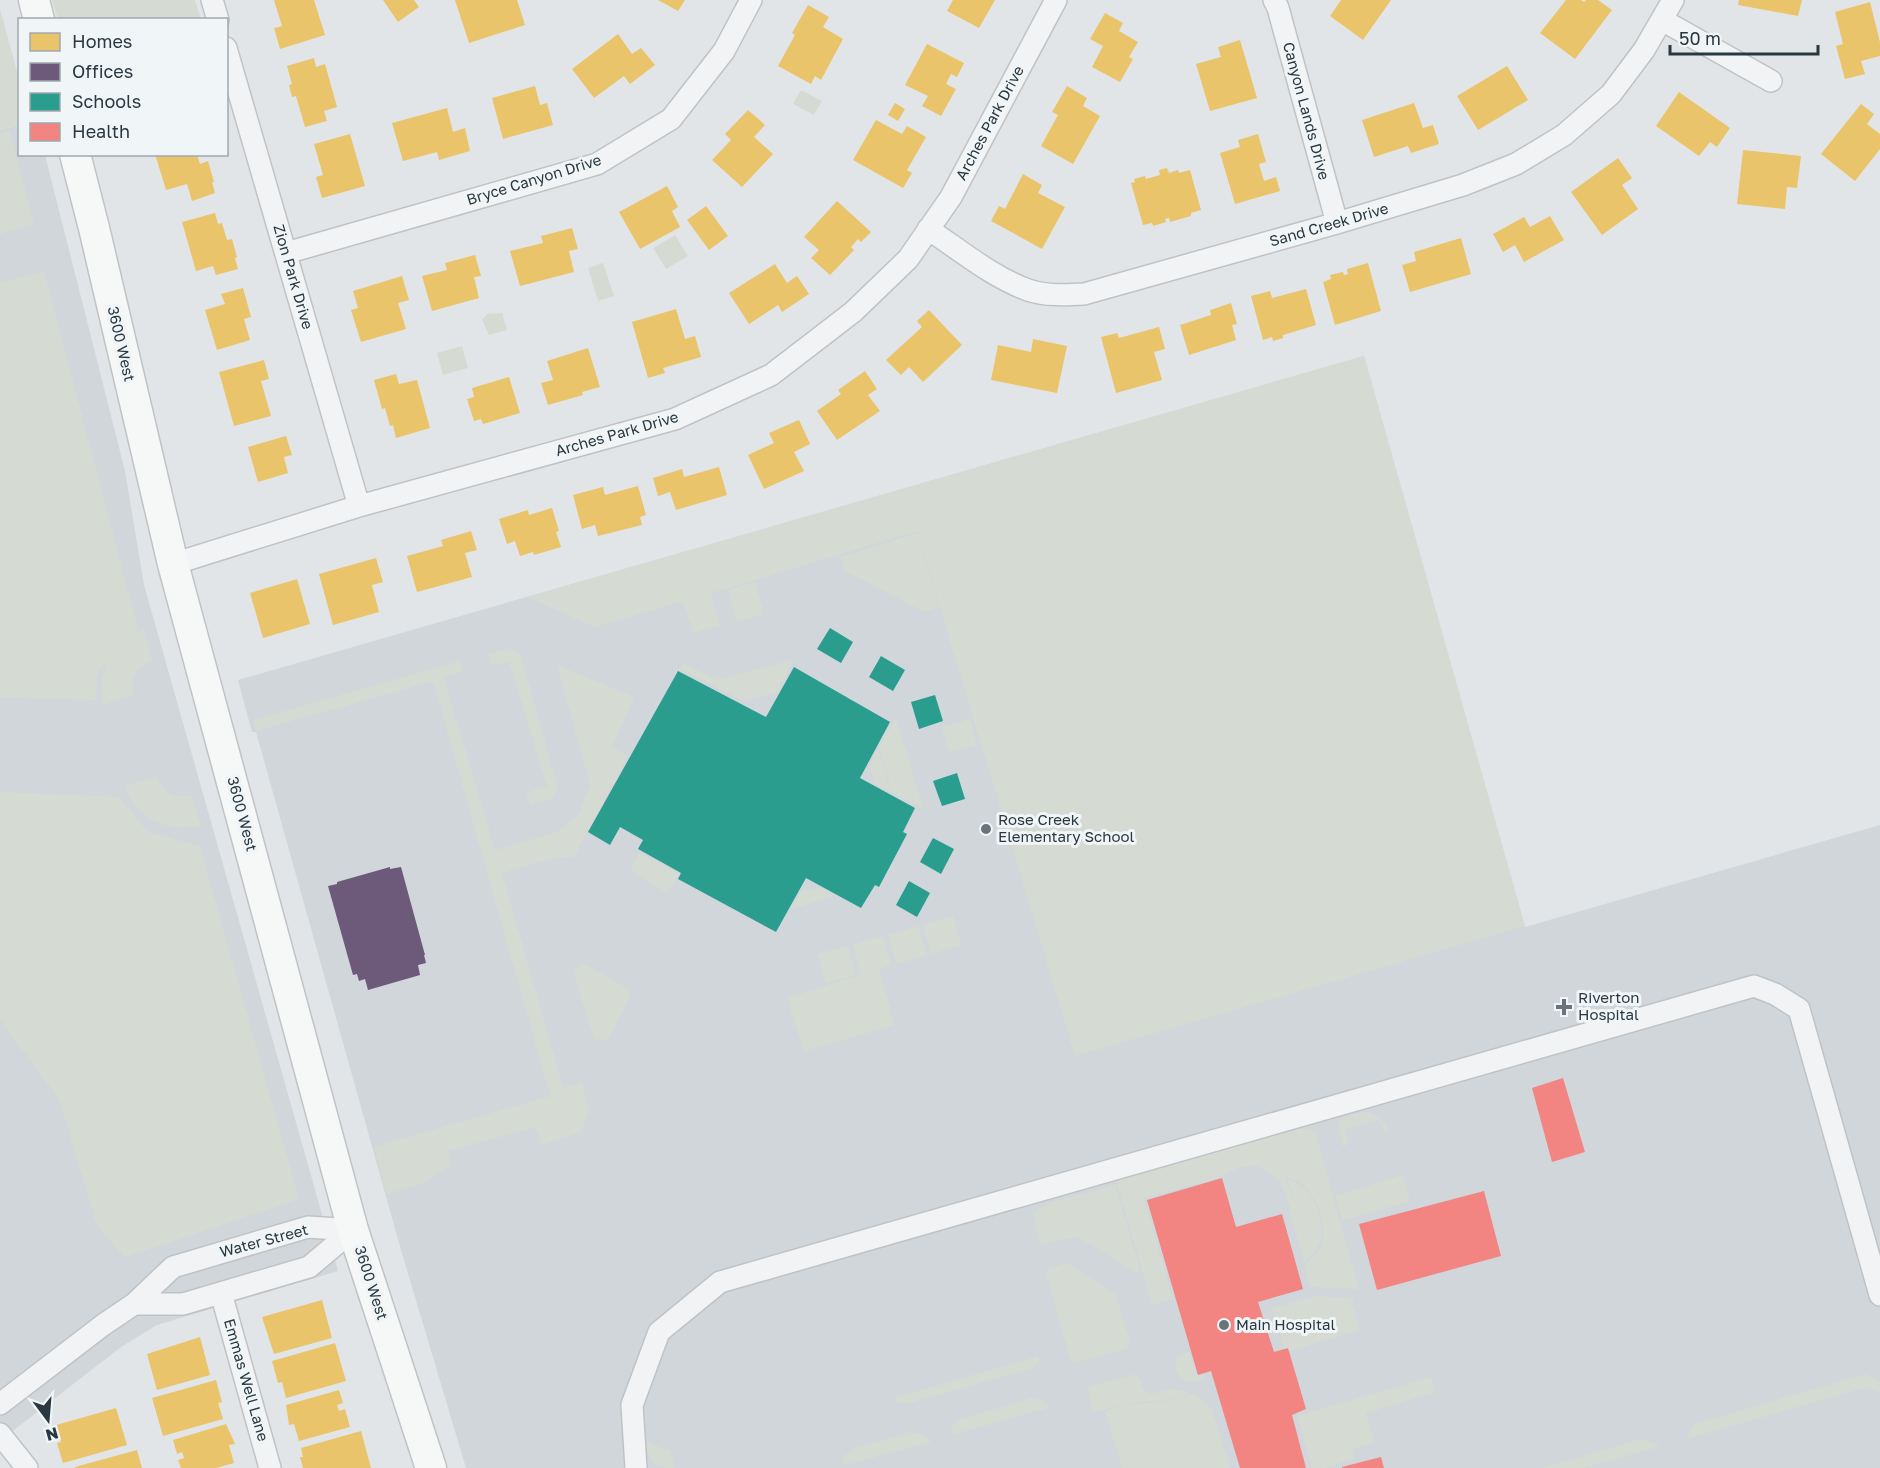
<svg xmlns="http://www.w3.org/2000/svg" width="1880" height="1468" font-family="'Golos Text',sans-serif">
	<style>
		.built { fill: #d0d6da }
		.green { fill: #d5dbd2 }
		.homes { fill: #e9c46a }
		.offices { fill: #6d597a }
		.schools { fill: #2a9d8f }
		.health { fill: #f28482 }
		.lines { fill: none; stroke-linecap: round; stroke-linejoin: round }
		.street-casing { stroke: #c0c3c5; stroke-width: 24 }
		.secondary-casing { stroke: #c0c3c5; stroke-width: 33 }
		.street { stroke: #f2f3f4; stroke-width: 21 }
		.secondary { stroke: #f6f7f7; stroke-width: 30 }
		.poi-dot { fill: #6a757b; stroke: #f0f5f7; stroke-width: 2 }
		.labels { text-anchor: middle; stroke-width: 6; stroke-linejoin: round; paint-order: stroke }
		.street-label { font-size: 15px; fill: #293841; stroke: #f0f5f7 }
		.poi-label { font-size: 15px; fill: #293841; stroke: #f0f5f7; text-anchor: start }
	</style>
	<rect width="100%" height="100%" fill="#e2e5e7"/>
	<path class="built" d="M19,125L20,154L45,155L125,471L144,585L338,1271L157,1325L121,1347L0,1441V130Z
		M1364,356L1525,927L1880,825V1468H466L401,1250L256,732H252L238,680Z"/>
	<path class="green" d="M52,0H195L201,19H58Z
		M0,9L19,79V125L0,130Z
		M801,90L822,101L814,115L793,104Z
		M10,131L34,224L0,234V134Z
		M675,235L688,256L666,269L653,248Z
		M603,263L614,296L598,301L588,268Z
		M44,271L138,628L131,634L144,629L152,661C133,669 132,676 133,695L103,705L101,687L106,662L97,672L96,700L0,697V283Z
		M502,313L507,330L489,335L482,320L487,314Z
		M462,346L468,368L443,375L437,353Z
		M1364,356L1525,926L1075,1056L917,531L711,593L720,625L693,633L683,601L595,627L528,597Z
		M917,533L939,607L924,612L844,570L841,557Z
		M755,582L764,614L737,622L728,590Z
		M509,648L521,655L558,788L552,799L530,804L526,793L547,786L509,662L491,665L488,654Z
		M792,660L779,692L743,701L680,669L683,663L717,680Z
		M460,661L463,671L444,677L495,850L557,832L578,816L590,785L557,665L634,697L612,747L628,756L574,857L553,858L502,873L563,1087L582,1083L589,1109L581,1132L542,1145L536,1127L448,1151L450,1165L421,1184L387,1194L374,1147L550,1096L433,681L256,731L253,720Z
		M896,718L924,810L892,792L879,747Z
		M970,719L977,745L949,752L942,727Z
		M878,749L891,792L875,784L869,766Z
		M157,777C165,795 173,797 192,796L201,826C164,831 141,822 125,786Z
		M0,792L119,797L148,832L200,846L299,1199L124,1257L96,1223L59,1099L0,1020Z
		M639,852L679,874L667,893L631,870Z
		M820,887L833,896L791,909L800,892Z
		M953,916L961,945L931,954L923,925Z
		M918,926L927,955L897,964L888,935Z
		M883,936L891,965L879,969L895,1025L804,1051L787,998L870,972L861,974L853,945Z
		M848,946L856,975L826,983L818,954Z
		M583,963L627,988L630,997L608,1040L594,1039L573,971Z
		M1368,1112C1377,1117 1386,1120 1389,1131L1387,1134L1384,1131L1379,1120L1345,1129L1348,1141L1346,1146H1342L1338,1123C1347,1114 1356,1113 1368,1112Z
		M1303,1128L1315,1131L1359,1289L1310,1287L1304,1265C1308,1261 1315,1257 1318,1252C1333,1231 1313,1176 1285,1178L1292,1194L1291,1202L1287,1203C1284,1179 1263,1159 1238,1168C1228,1172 1221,1177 1212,1180C1189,1186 1166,1192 1144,1198L1173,1299L1152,1305L1116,1180Z
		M1403,1175L1410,1201L1342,1221L1335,1196Z
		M1287,1179C1314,1184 1329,1226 1317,1249C1315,1254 1308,1259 1304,1262L1289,1210L1293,1194Z
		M1115,1185L1140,1270L1137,1273L1078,1237L1040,1244L1036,1228L1034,1214L1045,1204Z
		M1067,1263L1116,1295L1130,1342L1126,1349L1075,1363L1070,1358L1046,1275L1049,1269Z
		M1317,1296L1354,1298L1352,1305L1360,1330L1285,1352L1272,1308Z
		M1189,1352L1197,1376L1205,1374C1198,1388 1177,1382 1176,1366C1175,1365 1177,1357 1178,1356Z
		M1039,1356V1364L1031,1369L909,1403H899L894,1398Z
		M1137,1374L1144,1390L1151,1394L1169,1389L1190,1392L1180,1397L1194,1393L1212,1409L1230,1468H1122L1105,1412C1127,1399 1156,1407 1178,1397L1162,1401L1136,1402L1093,1412L1087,1390L1090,1386Z
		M1865,1374L1880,1381V1392L1867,1387L1686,1439L1695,1424Z
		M1431,1377L1435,1392L1366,1413L1375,1442L1352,1449L1354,1459L1324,1468H1312L1297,1416Z
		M1031,1398L1041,1400L1051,1407L951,1435L952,1427L958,1420Z
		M910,1432L923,1434L931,1442L842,1466L843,1457L853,1449Z
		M1641,1439L1661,1446L1585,1468H1542Z
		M646,1442L670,1451L675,1468C654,1468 649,1462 646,1442Z"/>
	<path class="homes" d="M274,0H314L325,35L280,49L274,28L282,26Z
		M383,0H414L419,7L398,22Z
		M455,0H517L525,25L469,43Z
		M658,0H685L678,11Z
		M953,0H995L979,28L947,11Z
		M1341,0H1391L1363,40L1330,16Z
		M1566,0H1581L1584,2L1586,0H1598L1612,10L1575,59L1540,33Z
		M1739,0H1802L1798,16L1738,5Z
		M1870,2L1880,42V56L1861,61L1865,74L1845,79L1836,46L1843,44L1835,12Z
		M808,5L829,17L823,27L843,39L821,80L815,76L811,84L778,66L795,35L792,33Z
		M1105,13L1123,23L1119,31L1138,42L1129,57L1133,59L1120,82L1092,67L1103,46L1090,39Z
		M618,34L632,54L641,48L655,65L630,84L624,76L594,98L572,69Z
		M1240,40L1257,98L1210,111L1196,64L1221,57L1218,47Z
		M927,44L964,63L957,77L951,74L946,84L956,89L941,116L922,106L928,96L905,85Z
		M314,58L316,67L325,64L337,107L324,111L327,121L305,127L296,96L292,97L289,85L292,84L287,66Z
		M1507,66L1528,100L1478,130L1457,96Z
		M535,86L540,105L547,103L553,125L503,139L492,98Z
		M1067,86L1087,98L1083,106L1100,116L1073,164L1041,146L1058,115L1052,112Z
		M1679,92L1730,128L1717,147L1710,142L1699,156L1656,126Z
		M895,103L905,109L898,121L888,115Z
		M1414,103L1423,128L1433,125L1439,144L1411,153L1408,146L1374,157L1362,120Z
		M1861,104L1874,114L1867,124L1880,134V149L1855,181L1821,154Z
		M447,108L453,132L465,128L470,151L439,160L437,152L403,161L392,123Z
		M748,110L765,125L754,137L773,154L742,187L712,160L731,140L725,134Z
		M876,120L902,134L907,126L926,137L907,170L912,173L903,188L853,160Z
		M350,134L365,186L322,198L316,177L323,175L314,144Z
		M1258,134L1266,162L1259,164L1264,181L1276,177L1280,191L1235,204L1220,153L1240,147L1238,140Z
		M1743,150L1801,156L1797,188L1787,187L1785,209L1737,204Z
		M155,154H197L200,164L208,161L214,182H212L215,193L192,201L187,184L166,190Z
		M1618,158L1632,178L1622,185L1638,209L1602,235L1571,192Z
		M1167,168L1169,173L1178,170L1179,173L1190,170L1201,210L1191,213V216L1170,222L1169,218L1165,219L1166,222L1153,226L1152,223L1143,225L1131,183L1135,182L1134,179L1145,176L1146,179L1160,175L1159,170Z
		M1023,174L1042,185L1038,193L1065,207L1042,249L991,221L999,206L1005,209Z
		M667,186L678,207L672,211L680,227L640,249L619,212Z
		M837,201L871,232L861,242L858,239L851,247L854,250L830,275L811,258L819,250L804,237Z
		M706,206L728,236L709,250L687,220Z
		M215,213L218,224L222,223L227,240L232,239L237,257L235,258L238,269L216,275L213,266L196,271L182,222Z
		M1550,216L1564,240L1524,262L1515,245L1503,252L1493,234L1524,217L1530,227Z
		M572,228L578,249L569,251L574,272L520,286L510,251L543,243L541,236Z
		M1461,238L1471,274L1410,292L1402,265L1416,261L1414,252Z
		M475,255L481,276L474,277L479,298L432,311L422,276L447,270L445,263Z
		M1368,263L1381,311L1335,325L1323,282L1331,279L1330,275L1343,272L1344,275L1348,274L1347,269Z
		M775,264L787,283L797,276L809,294L782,312L778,305L749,324L729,293Z
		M402,276L409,300L398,303L406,329L361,342L351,310L358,308L353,291Z
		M243,288L251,317L244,319L250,340L217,350L205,310L225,304L221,294Z
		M1306,289L1316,325L1283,335V338L1273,341L1272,337L1263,340L1251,296L1270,291L1272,298Z
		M1231,303L1237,324L1232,325L1236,340L1189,355L1180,325L1211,315L1210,310Z
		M676,309L685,339L695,336L701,357L663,368L665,373L648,378L632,322Z
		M929,310L962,345L923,382L909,367L901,375L886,360L922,327L917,321Z
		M1159,327L1165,349L1154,352L1162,380L1116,393L1101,337L1117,333L1119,338Z
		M1033,339L1067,346L1057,393L991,380L998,345L1031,352Z
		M588,348L600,387L582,392L583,395L548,405L541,383L553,380L547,361Z
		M264,360L269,379L261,381L271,416L234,426L219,372Z
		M865,371L877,389L868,395L880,411L837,440L817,411L841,394L838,390Z
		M396,374L399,384L417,380L430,428L396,438L393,425L390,426L385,408L382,409L374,380Z
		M509,377L520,413L483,424L481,419L474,421L467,399L474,397L472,388Z
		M799,420L810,444L794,452L804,471L764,489L748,455L774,443L769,433Z
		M286,436L292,455L284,457L288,473L258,482L248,447Z
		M719,467L727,495L676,510L670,492L658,496L653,478L682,469L684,477Z
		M638,486L646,515L640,517L642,525L598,536L595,525L582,529L573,495L603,487L605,495Z
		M552,508L559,531L556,532L561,547L534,555L533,552L520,556L515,541L507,544L499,519L528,510L529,515Z
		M471,531L477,550L465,553L472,577L417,592L407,556L443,546L441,540Z
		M376,558L383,582L372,585L379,612L333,625L319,574Z
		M297,579L310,624L263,638L250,593Z
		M322,1300L332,1338L274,1354L262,1317Z
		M200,1337L210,1375L157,1390L147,1354Z
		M335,1343L346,1381L286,1398L282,1382L278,1383L272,1361Z
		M216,1380L222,1402L218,1403L223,1419L163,1436L152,1398Z
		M339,1390L343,1403L337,1405L339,1411L345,1409L350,1427L299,1441L294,1424L289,1425L286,1405Z
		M116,1408L127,1445L63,1463L57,1443L61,1442L56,1425Z
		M226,1424L235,1444L229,1445L234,1463L216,1468H181L178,1460L184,1458L182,1452L177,1454L173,1440Z
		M361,1431L371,1468H303L300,1457H303L301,1448Z
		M137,1450L142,1468H75V1467Z"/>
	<path class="offices" d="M390,867V869L401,867L425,955H424L426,963L418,965L420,975L368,990L365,979L359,981L357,974L353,975L328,886L337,884V882Z"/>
	<path class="schools" d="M830,628L853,642L841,663L817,649Z
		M881,656L905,670L893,691L869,677Z
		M794,667L890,722L860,778L915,808L903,832L907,834L879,887L875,885L861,908L806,878L776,932L678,879L681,873L638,849L643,840L620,827L610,845L588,832L678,671L766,717Z
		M935,695L943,721L919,729L911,702Z
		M957,773L965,799L942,806L933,781Z
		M933,838L954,849L941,874L920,862Z
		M909,881L930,893L917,917L896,905Z"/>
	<path class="health" d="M1563,1078L1585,1152L1552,1162L1532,1088Z
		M1222,1178L1236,1227L1282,1214L1303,1289L1258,1302L1274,1352L1288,1348L1306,1409L1292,1415L1306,1468H1240L1211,1371L1198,1375L1147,1200Z
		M1484,1191L1501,1256L1377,1290L1359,1224Z
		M1381,1457L1384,1468H1342V1467Z"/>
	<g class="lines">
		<defs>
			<path id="street" d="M212,0L218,20
				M1274,0L1278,8L1337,223
				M1662,20L1771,81
				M226,48L359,506
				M928,229C960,250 992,277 1028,290C1045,296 1066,295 1084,294L1337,223L1463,185L1516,164L1564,135L1611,94L1644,50L1673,0
				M286,253L597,164L671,119L724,51L751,0
				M173,564L359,506L675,419L771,375L853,312L908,259L951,197L1056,0
				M221,1293L270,1468
				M134,1304H183L309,1267L353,1230
				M0,1404L103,1325L134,1304L173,1267L308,1227L353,1230
				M0,1434L27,1468
				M636,1468L632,1405L659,1332L720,1282L1754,986L1775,994L1799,1009L1880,1295"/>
			<path id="secondary" d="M34,0L39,20
				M75,154L94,228L173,564L353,1230L431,1468"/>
		</defs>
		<use href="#street" class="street-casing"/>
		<use href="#secondary" class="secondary-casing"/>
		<use href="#street" class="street"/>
		<use href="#secondary" class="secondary"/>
	</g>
	<g class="poi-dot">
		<circle cx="986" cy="829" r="6"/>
		<path d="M1561 998h6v6h6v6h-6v6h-6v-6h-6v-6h6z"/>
		<circle cx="1224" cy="1325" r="6"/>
	</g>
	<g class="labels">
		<g class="street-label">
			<text transform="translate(1306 111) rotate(75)" y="5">Canyon Lands Drive</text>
			<text transform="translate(990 123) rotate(-62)" y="5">Arches Park Drive</text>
			<text transform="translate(534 180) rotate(-17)" y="5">Bryce Canyon Drive</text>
			<text transform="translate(1329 225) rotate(-16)" y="5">Sand Creek Drive</text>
			<text transform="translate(293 277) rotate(74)" y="5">Zion Park Drive</text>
			<text transform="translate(121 344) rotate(77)" y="5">3600 West</text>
			<text transform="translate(617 434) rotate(-16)" y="5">Arches Park Drive</text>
			<text transform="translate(242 814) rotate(75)" y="5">3600 West</text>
			<text transform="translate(264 1241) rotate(-15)" y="5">Water Street</text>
			<text transform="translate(371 1283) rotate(72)" y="5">3600 West</text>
			<text transform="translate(246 1380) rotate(74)" y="5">Emmas Well Lane</text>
		</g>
		<g class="poi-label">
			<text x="998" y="825">Rose Creek<tspan x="998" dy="17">Elementary School</tspan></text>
			<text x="1578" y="1003">Riverton<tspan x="1578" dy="17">Hospital</tspan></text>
			<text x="1236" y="1330">Main Hospital</text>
		</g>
	</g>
	<rect x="18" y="18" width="210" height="138" fill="#f0f5f7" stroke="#a0a9ae" stroke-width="1.5"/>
	<rect x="30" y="33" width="30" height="18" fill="#e9c46a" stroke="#a0a9ae" stroke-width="1.5"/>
	<text x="72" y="48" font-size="18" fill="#293841">Homes</text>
	<rect x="30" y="63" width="30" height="18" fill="#6d597a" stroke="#a0a9ae" stroke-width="1.5"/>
	<text x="72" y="78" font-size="18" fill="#293841">Offices</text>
	<rect x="30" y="93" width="30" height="18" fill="#2a9d8f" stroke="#a0a9ae" stroke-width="1.5"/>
	<text x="72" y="108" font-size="18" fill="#293841">Schools</text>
	<rect x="30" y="123" width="30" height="18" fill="#f28482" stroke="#a0a9ae" stroke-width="1.5"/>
	<text x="72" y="138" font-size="18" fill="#293841">Health</text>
	<g transform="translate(48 1420) rotate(164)" stroke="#f0f5f7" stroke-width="4.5" paint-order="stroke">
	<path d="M0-4.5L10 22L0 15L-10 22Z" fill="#293841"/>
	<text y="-9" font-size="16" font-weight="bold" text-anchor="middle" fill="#293841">N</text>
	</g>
	<path d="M1670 45v9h148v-9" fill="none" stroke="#293841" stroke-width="3"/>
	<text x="1679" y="45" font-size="18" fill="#293841" stroke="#f0f5f7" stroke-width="4.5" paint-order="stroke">50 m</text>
</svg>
